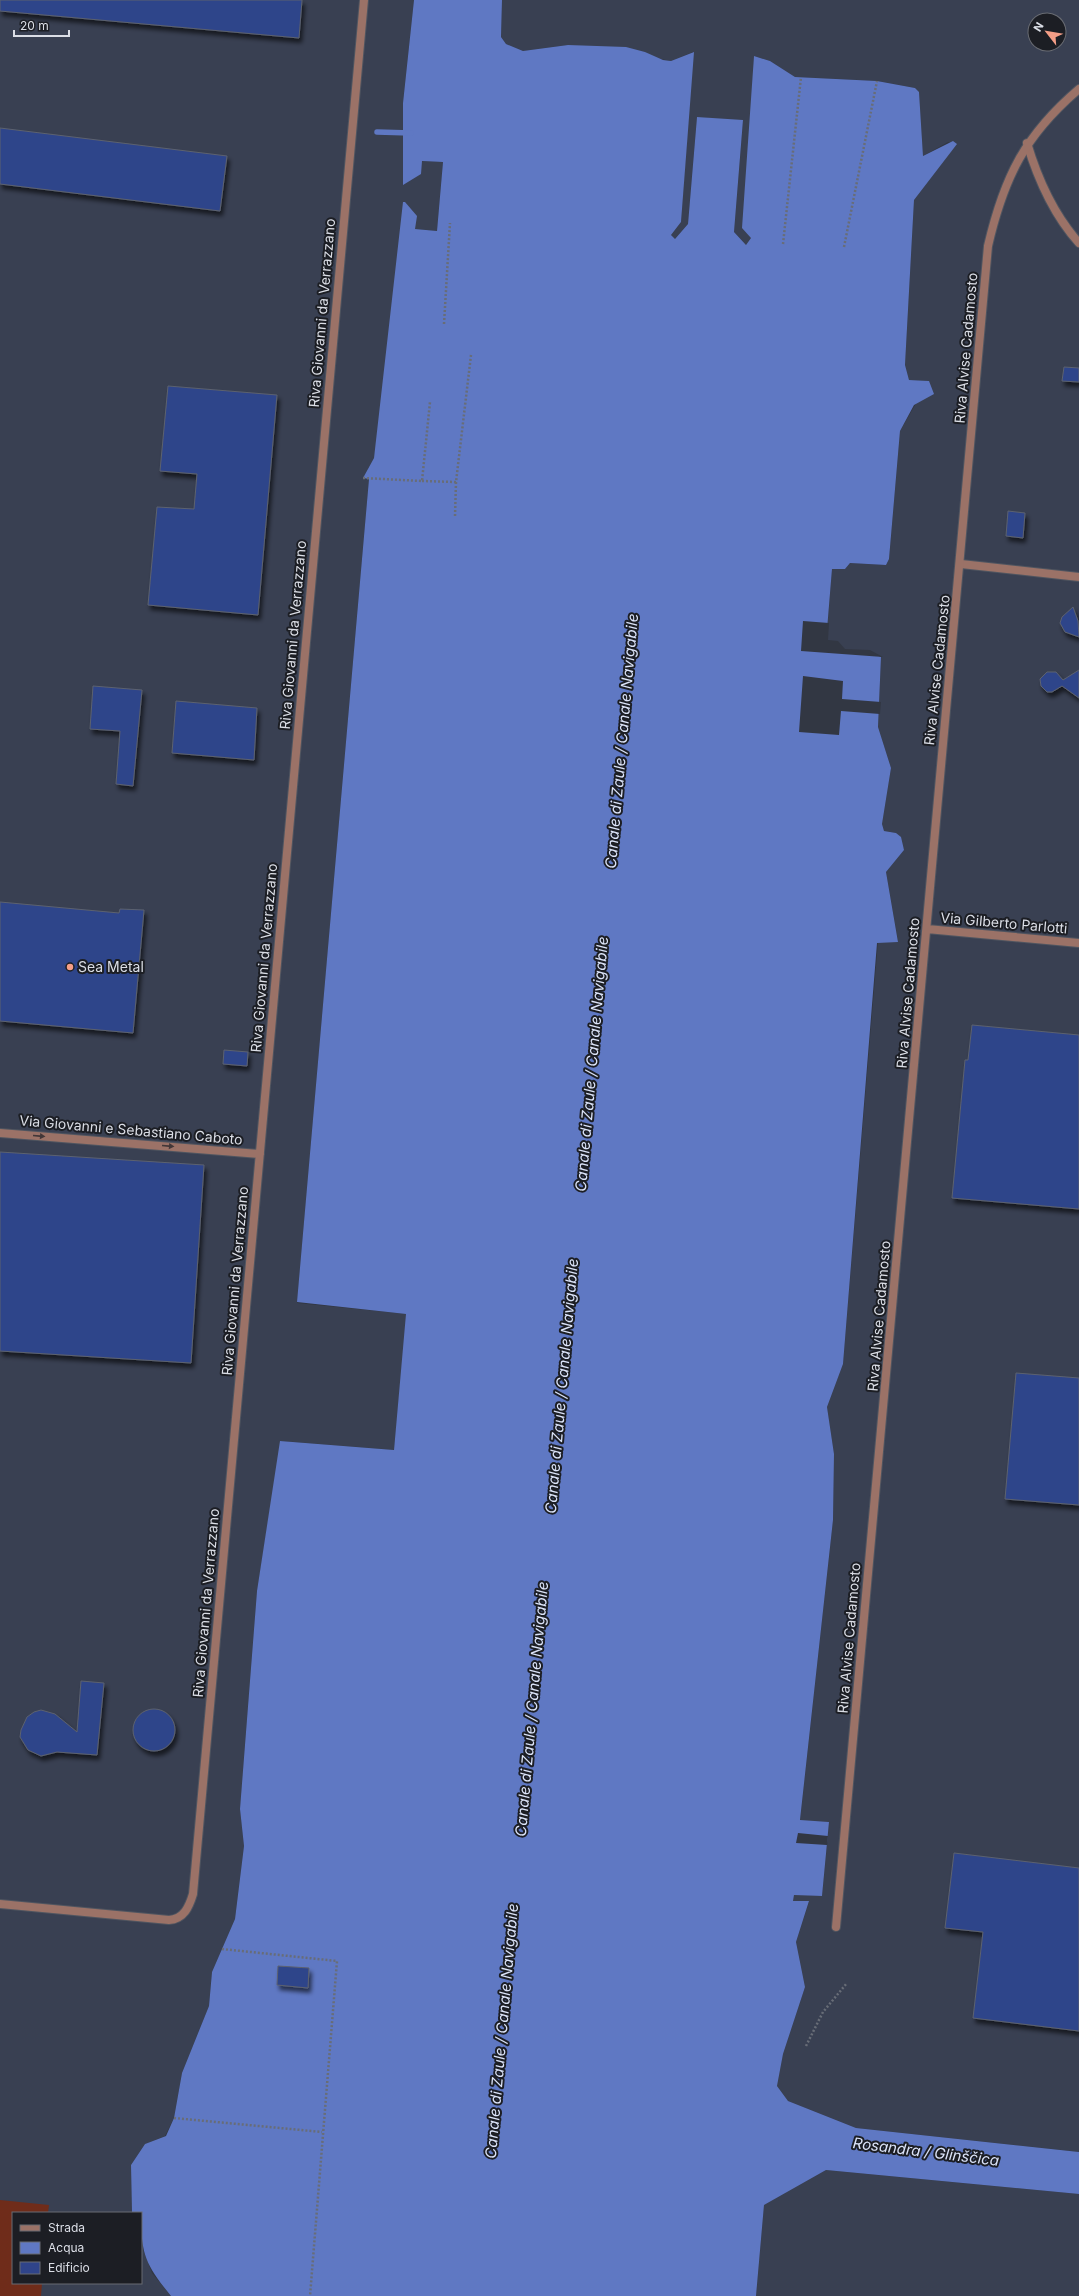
<svg xmlns="http://www.w3.org/2000/svg" width="1079" height="2296" font-family="Inter,sans-serif">
	<style>
		.built { fill: #394052; fill-rule: evenodd }
		.green { fill: #6f2c1a }
		.water { fill: #5f78c3 }
		.pier { fill: #323743 }
		.lines { fill: none; stroke-linecap: round; stroke-linejoin: round }
		.stream { stroke: #5f78c3; stroke-width: 5.5 }
		.building { fill: #2f448a; stroke: #5c626f; filter: url(#shadow) }
		.service-casing { stroke: #505560; stroke-width: 10 }
		.minor-casing { stroke: #505560; stroke-width: 10 }
		.path { stroke: #686d77; stroke-width: 2.5; stroke-dasharray: 2 2; stroke-linecap: butt }
		.service { stroke: #9b7267; stroke-width: 8 }
		.minor { stroke: #9b7267; stroke-width: 8 }
		.oneway { fill: #423738 }
		.poi-dot { fill: #f49e87; stroke: #1c1e24; stroke-width: 1.5 }
		.labels { text-anchor: middle; stroke-width: 4; stroke-linejoin: round; paint-order: stroke }
		.street-label { font-size: 14px; fill: #dbdee6; stroke: #1c1e24 }
		.poi-label { font-size: 14px; fill: #dbdee6; stroke: #1c1e24; text-anchor: start }
		.water-label { font-size: 15px; font-style: italic; fill: #dce4f9; stroke: #1c1e24 }
	</style>
	<defs>
		<filter id="shadow"><feDropShadow dx="2.5" dy="4.5" stdDeviation="2" flood-color="#0009"/></filter>
	</defs>
	<rect width="100%" height="100%" fill="#323743"/>
	<path class="built" d="M0,0H414L403,103L422,161L443,162L437,231L415,229L374,458L363,478L369,479L297,1303L407,1314L394,1450L281,1441L257,1591L240,1809L244,1846L235,1919L212,1972L209,2006L182,2073L174,2118L165,2136L145,2144L131,2165L132,2213H13V2283H141V2244L152,2273L171,2296H0Z
		M502,0H1079V2152L856,2128L788,2101L777,2086L783,2054L805,1987L796,1942L809,1902L793,1901L794,1894L822,1896L827,1845L829,1822L800,1821L833,1520L834,1454L827,1407L843,1364L878,942L898,941L886,872L904,850L896,833L884,831L882,824L891,768L878,727L881,657L844,651L826,642L832,569H845L850,563L886,565L889,559L900,431L929,381L909,380L905,365L914,200L956,144L948,142L923,156L919,92L915,88L877,81L795,77L770,61L754,56L751,118V238L746,245L734,232L743,121L697,117L688,224L675,239L671,235L681,222L693,52L671,61L655,58L645,52L568,45L523,51L506,44L501,37ZM1035,20H1059V44H1035Z
		M826,2170L1079,2194V2296H756L764,2205Z"/>
	<path class="green" d="M0,2200L49,2205L48,2213H13V2283H42L41,2296H0Z"/>
	<path class="water" d="M414,0H502L501,37L506,44L523,51L568,45L626,47L645,52L663,60L671,61L694,52L681,222L671,235L675,239L688,224L697,117L743,120L734,232L746,245L751,238L742,228L754,56L770,61L795,77L877,81L915,88L919,92L923,156L953,141L957,144L914,200L905,365L909,380L929,381L934,394L914,405L900,431L889,559L886,565L850,563L845,569H832L826,642L844,651L870,652L881,657L878,727L891,768L882,824L884,831L896,833L901,837L904,850L886,872L898,942L877,943L843,1364L827,1407L834,1454L833,1520L800,1820L829,1822L822,1896L794,1895L793,1901H809L796,1942L805,1987L783,2054L777,2086L788,2101L856,2128L1079,2152V2194L826,2170L764,2205L756,2296H171C145,2264 141,2254 141,2213H132L131,2165L145,2144L166,2136L174,2118L182,2073L209,2006L212,1972L235,1919L244,1846L240,1809L257,1591L280,1441L394,1450L406,1314L297,1302L369,479L363,478L374,458L403,202H405L417,216L415,229L437,231L443,162L422,161L421,174L403,185V103Z"/>
	<path class="pier" d="M803,621L829,623L828,640L838,641L845,649L870,650L883,657L801,651Z
		M803,676L843,681L842,699L881,702L880,714L841,711L839,735L799,732Z
		M798,1833L828,1836L827,1845L796,1843Z"/>
	<g class="lines">
		<path class="stream" d="M377,132L411,133"/>
	</g>
	<path class="building" d="M0,0H302L299,38L0,11Z
		M0,128L227,156L220,211L0,184Z
		M1064,367L1079,368V382L1062,381Z
		M168,386L277,395L258,615L148,605L157,507L194,509L197,474L160,471Z
		M1008,511L1025,513L1023,538L1006,536Z
		M1073,607L1078,621L1079,637L1065,632L1060,623L1062,617Z
		M1079,670V698L1062,686L1052,692H1047L1041,686L1040,679L1047,672H1056L1063,680Z
		M93,686L142,690L133,786L116,784L120,731L90,729Z
		M176,701L257,708L254,760L172,753Z
		M0,902L119,913L120,909L144,910L133,1033L0,1021Z
		M972,1025L1079,1035V1209L952,1198L965,1060H968Z
		M224,1050L248,1052L247,1066L223,1064Z
		M0,1152L204,1165L191,1363L0,1351Z
		M1016,1373L1079,1378V1505L1005,1499Z
		M81,1681L104,1683L97,1755L57,1752L41,1756L28,1750L20,1737L21,1730L27,1717L34,1712L41,1710L55,1714L77,1732Z
		M133 1730a21 21 0 1 1 42 0a21 21 0 1 1-42 0Z
		M954,1853L1079,1868V2031L973,2018L983,1932L945,1928Z
		M278,1966L309,1968L308,1988L277,1985Z"/>
	<g class="lines">
		<defs>
			<path id="service" d="M1027,143C1038,180 1053,214 1079,243
				M961,564L1079,577"/>
			<path id="minor" d="M927,929L1079,943
				M0,1133L260,1154
				M0,1904L169,1920C184,1919 189,1907 193,1894L364,0
				M836,1927L988,246C1004,177 1025,135 1079,89"/>
		</defs>
		<use href="#service" class="service-casing"/>
		<use href="#minor" class="minor-casing"/>
		<path class="path" d="M783,244L801,77
			M844,247L877,81
			M444,324L450,223
			M363,478L422,481L430,402
			M422,481L456,482
			M455,516L456,482L471,355
			M222,1949L337,1961L310,2296
			M806,2046L823,2012L847,1983
			M174,2118L322,2132"/>
		<use href="#service" class="service"/>
		<use href="#minor" class="minor"/>
	</g>
	<defs><path id="oneway-solid" d="M-6-.8H1V-3.2L6.5 0L1 3.2V.8H-6Z"/></defs>
	<g class="oneway">
		<use href="#oneway-solid" transform="translate(39 1136) rotate(5)"/>
		<use href="#oneway-solid" transform="translate(168 1146) rotate(5)"/>
	</g>
	<circle class="poi-dot" cx="70" cy="967" r="4"/>
	<g class="labels">
		<g class="street-label">
			<text transform="translate(322 313) rotate(-85)" y="5">Riva Giovanni da Verrazzano</text>
			<text transform="translate(966 348) rotate(-85)" y="5">Riva Alvise Cadamosto</text>
			<text transform="translate(293 635) rotate(-85)" y="5">Riva Giovanni da Verrazzano</text>
			<text transform="translate(937 670) rotate(-84)" y="5">Riva Alvise Cadamosto</text>
			<text transform="translate(1004 923) rotate(5)" y="5">Via Gilberto Parlotti</text>
			<text transform="translate(264 958) rotate(-85)" y="5">Riva Giovanni da Verrazzano</text>
			<text transform="translate(908 993) rotate(-85)" y="5">Riva Alvise Cadamosto</text>
			<text transform="translate(131 1130) rotate(5)" y="5">Via Giovanni e Sebastiano Caboto</text>
			<text transform="translate(235 1281) rotate(-85)" y="5">Riva Giovanni da Verrazzano</text>
			<text transform="translate(879 1316) rotate(-85)" y="5">Riva Alvise Cadamosto</text>
			<text transform="translate(206 1603) rotate(-85)" y="5">Riva Giovanni da Verrazzano</text>
			<text transform="translate(849 1638) rotate(-85)" y="5">Riva Alvise Cadamosto</text>
		</g>
		<g class="poi-label">
			<text x="78" y="972">Sea Metal</text>
		</g>
		<g class="water-label">
			<text transform="translate(622 741) rotate(-85)" y="5">Canale di Zaule / Canale Navigabile</text>
			<text transform="translate(592 1064) rotate(-85)" y="5">Canale di Zaule / Canale Navigabile</text>
			<text transform="translate(562 1386) rotate(-85)" y="5">Canale di Zaule / Canale Navigabile</text>
			<text transform="translate(532 1709) rotate(-85)" y="5">Canale di Zaule / Canale Navigabile</text>
			<text transform="translate(502 2031) rotate(-85)" y="5">Canale di Zaule / Canale Navigabile</text>
			<text transform="translate(926 2152) rotate(7)" y="5">Rosandra / Glinščica</text>
		</g>
	</g>
	<rect x="12" y="2212" width="130" height="72" fill="#1c1e24" stroke="#686b72"/>
	<rect x="20" y="2225" width="20" height="6" fill="#9b7267" stroke="#686b72"/>
	<text x="48" y="2232" font-size="12" fill="#dbdee6">Strada</text>
	<rect x="20" y="2242" width="20" height="12" fill="#5f78c3" stroke="#686b72"/>
	<text x="48" y="2252" font-size="12" fill="#dbdee6">Acqua</text>
	<rect x="20" y="2262" width="20" height="12" fill="#2f448a" stroke="#686b72"/>
	<text x="48" y="2272" font-size="12" fill="#dbdee6">Edificio</text>
	<g transform="translate(1047 32) rotate(301)"><circle r="19" fill="#1c1e24" stroke="#686b72"/>
	<path d="M0-3L7 15L0 10L-7 15Z" fill="#f49e87"/>
	<text y="-6" font-size="11" font-weight="bold" text-anchor="middle" fill="#dbdee6">N</text>
	</g>
	<path d="M14 30v6h55v-6" fill="none" stroke="#dbdee6" stroke-width="2"/>
	<text x="20" y="30" font-size="12" fill="#dbdee6" stroke="#1c1e24" stroke-width="3" paint-order="stroke">20 m</text>
</svg>
